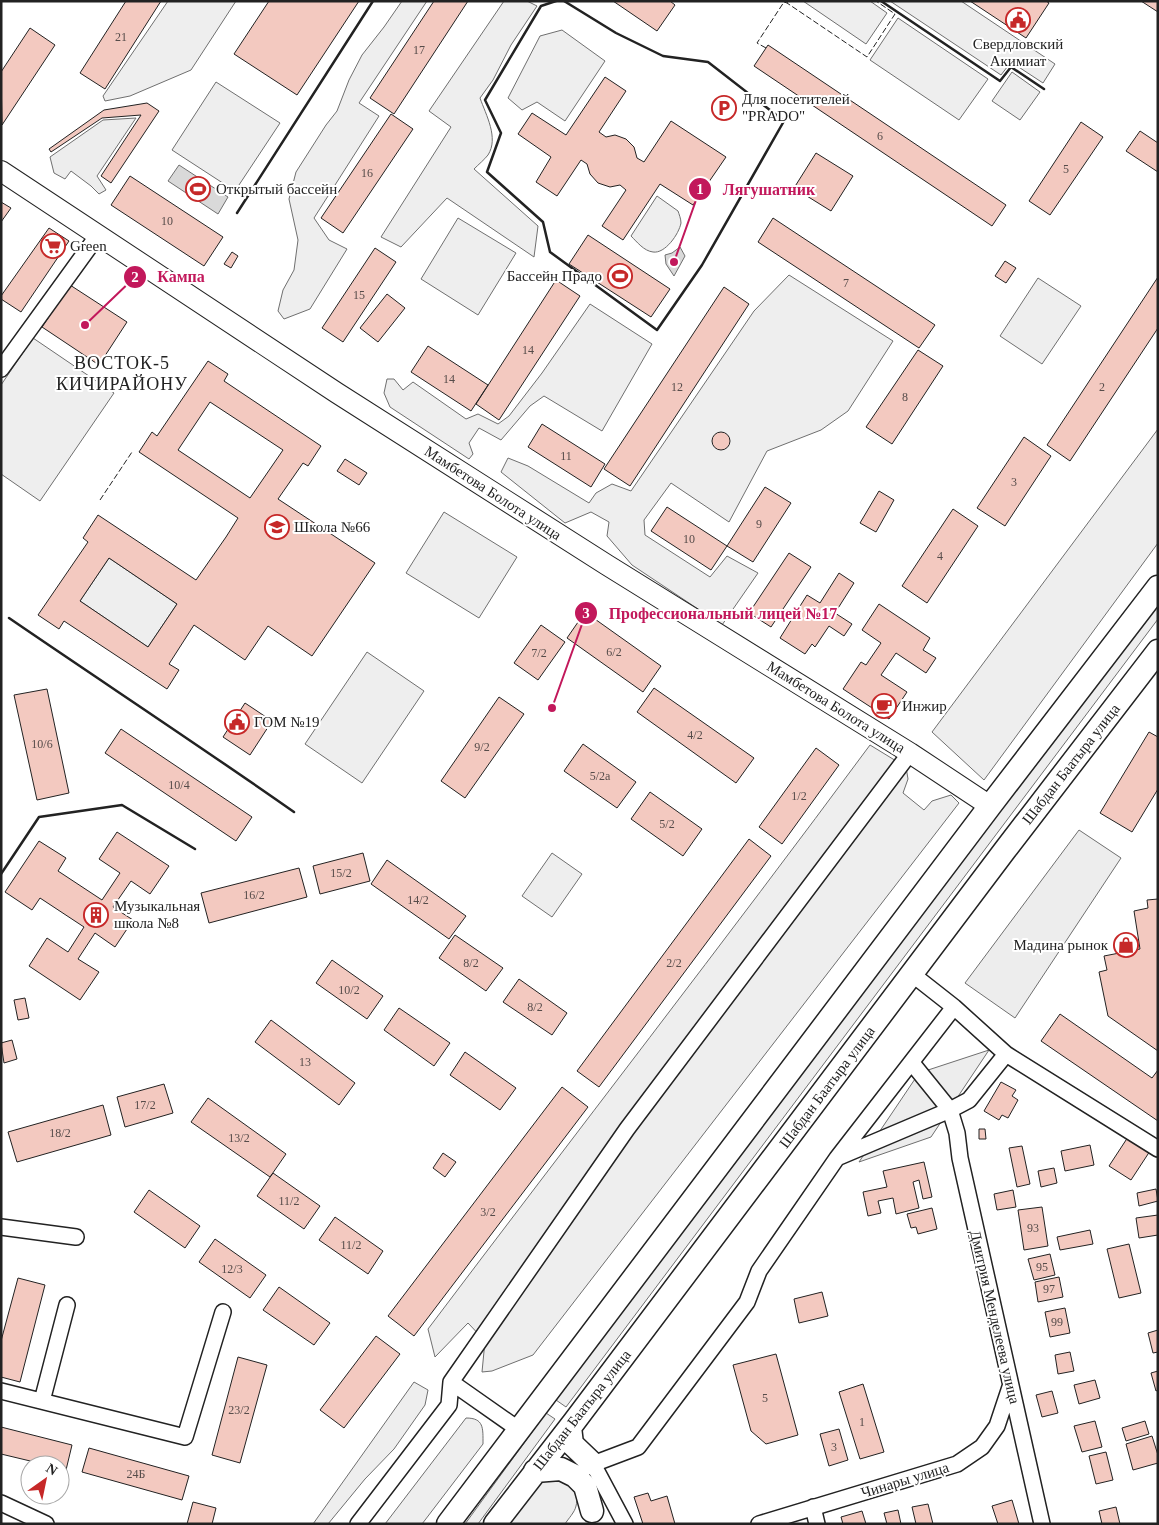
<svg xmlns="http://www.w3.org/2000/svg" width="1159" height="1525" font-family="Georgia,serif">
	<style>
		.green { fill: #eee; stroke: #6f6f6f }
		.parking { fill: #ededed; stroke: #6f6f6f }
		.water { fill: #d9d9d9; stroke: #6f6f6f }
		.building { fill: #f3c9c0; stroke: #222; fill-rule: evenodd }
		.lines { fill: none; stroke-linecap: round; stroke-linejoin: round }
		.street-casing { stroke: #222; stroke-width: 18 }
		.secondary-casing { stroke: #222; stroke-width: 22 }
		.primary-casing { stroke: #222; stroke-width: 25 }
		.street { stroke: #fff; stroke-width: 15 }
		.secondary { stroke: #fff; stroke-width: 20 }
		.primary { stroke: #fff; stroke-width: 22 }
		.fence { stroke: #222; stroke-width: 1; stroke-dasharray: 6 2.5; stroke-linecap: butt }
		.wall { stroke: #222; stroke-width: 2.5 }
		.labels { text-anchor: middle; stroke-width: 4; stroke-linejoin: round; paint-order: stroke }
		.number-label { font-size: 12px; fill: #564c4a }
		.poi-label { font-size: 15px; fill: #222; stroke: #fff; text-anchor: start }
		.street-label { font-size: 15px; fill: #222; stroke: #fff }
		.quarter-label { font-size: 18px; letter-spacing: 1px; fill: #222; stroke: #fff }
		.leader { fill: none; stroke: #c2185b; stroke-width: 2 }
		.callout-dot { fill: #c2185b; stroke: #fff; stroke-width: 2 }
		.mark-label { font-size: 15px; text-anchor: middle; font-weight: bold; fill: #fff }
		.callout-label { font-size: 16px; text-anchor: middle; font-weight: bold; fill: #c2185b; stroke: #fff; stroke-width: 4; stroke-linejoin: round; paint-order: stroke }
	</style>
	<rect width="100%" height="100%" fill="#fff"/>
	<path class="green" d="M168,1H236L191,70L130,96L105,101L103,96Z
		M402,1H427L359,103L379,116L314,218L329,240L347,249L310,309L284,319L278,311L283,290L294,270L298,240L289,199L296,172L326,125L337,111L349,80L362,55L384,27Z
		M504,1H527L537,6L511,45L493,80L480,98C486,115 499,138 488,155C484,160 479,164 474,169L538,226L534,257L447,198L401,247L381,237L451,127L429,111Z
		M803,1H870L887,13L866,44Z
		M898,18L988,79L959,120L870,60Z
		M562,30L605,61L565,121L537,102L522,110L508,98L540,36Z
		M216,82L280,123L235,191L172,150Z
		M657,196L678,211C679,214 681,219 681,223C679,234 665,254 653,252C644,251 637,242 631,236Z
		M458,218L516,253L478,315L421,279Z
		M789,275L893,341L848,411L821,430L767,451L729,522L671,483L644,520L645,535L710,577L727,556L758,573L722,625L632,565L607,536L609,522L591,512L565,523L501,472L508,458L528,466L589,503L596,493L612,484L631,491L754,311Z
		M1038,278L1081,306L1042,364L1000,336Z
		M590,304L652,344L602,431L544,396L530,406L501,440L479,428L469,443L473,454L469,459L390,407L384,393L387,379H394L403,390L413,382L466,419L478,414L498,424L509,416L542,373Z
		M33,338L114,393L40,501L1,474V385Z
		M1158,429V543L984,780L932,732Z
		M444,512L517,557L479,618L406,573Z
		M109,558L177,604L148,647L80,601Z
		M1158,598V619L566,1407L556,1400L881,961Z
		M367,652L424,691L362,783L305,744Z
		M870,745L906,767L908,779L903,793L924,810L932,801L951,795L959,803L533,1355L492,1371L482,1372L485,1341L468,1323L435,1357L428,1329C575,1134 725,941 870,745Z
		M552,853L582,874L552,917L522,896Z
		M414,1382L428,1390L425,1405L394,1449L365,1479L328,1524H313Z
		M546,1413L555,1419L478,1524H465Z
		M466,1418C484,1418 483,1428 483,1444L422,1524H385Z
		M556,1477C567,1483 580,1492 576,1506C575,1512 568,1519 565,1524H508L543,1478Z"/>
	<path class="parking" d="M890,1H961L1055,64L1043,83L1011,62L1001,75Z
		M1012,72L1040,92L1020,120L992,101Z
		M136,118L97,176L106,190L99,194L91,186L71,171L65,179L54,173L50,157L103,120Z
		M1079,830L1121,858L1015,1018L965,983Z
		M989,1050L931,1137L859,1162L919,1073Z"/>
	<path class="water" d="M179,165L228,197L218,214L168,181Z
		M680,247L685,256L674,276L666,264L665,255L672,253Z"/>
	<path class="building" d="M126,1H161L105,89L80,73Z
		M269,1H359L297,95L234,54Z
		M434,1H468L394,114L370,98Z
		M613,1H670L675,5L657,31Z
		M970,1H1046L1049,3L1026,38Z
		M1141,1H1158V12Z
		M30,28L55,45L2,125L1,72Z
		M768,45L1006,205L992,226L754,66Z
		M605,77L626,91L599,132L606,137L615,135L626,139L634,147L637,158L644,162L671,121L726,157L693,205L660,184L623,240L602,226L626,190L620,185L610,187L598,183L590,174L587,164L581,160L557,196L536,182L551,157L518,134L532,113L566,135Z
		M147,103L159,111L111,183L101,176L141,115L102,118L51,152L49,149L104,110Z
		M391,114L413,129L343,233L321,218Z
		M1081,122L1103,137L1050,215L1029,201Z
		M1140,131L1158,143V172L1126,151Z
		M816,153L853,176L831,211L794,188Z
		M130,176L223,237L204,266L111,205Z
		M1,202L11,208L1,222Z
		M773,218L935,325L919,348L758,242Z
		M49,228L69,241L21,312L1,299V296Z
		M588,235L670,289L651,317L569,264Z
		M375,248L396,262L343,342L322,328Z
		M232,252L238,256L231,268L224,264Z
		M1005,261L1016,268L1006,283L995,276Z
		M1158,277V328L1070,461L1047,445Z
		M556,280L580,296L499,420L476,404Z
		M70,285L127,322L99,365L42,327Z
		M724,287L749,304L630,486L604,469Z
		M387,294L405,308L378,342L360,328Z
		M428,346L488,385L471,411L411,372Z
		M918,350L943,366L892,444L866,427Z
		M208,361L228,374L224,381L321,446L308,466L303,463L278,499L375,563L312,656L268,626L245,660L194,625L169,664L179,670L167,689L64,621L59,629L38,615L88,542L83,538L98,515L196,580L226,537L238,518L139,452L152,432L157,436ZM210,402L283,450L250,498L178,450ZM109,558L177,604L148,647L80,601Z
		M542,424L605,464L591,487L528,447Z
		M712 441a9 9 0 1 1 18 0a9 9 0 1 1-18 0Z
		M1024,437L1051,456L1005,526L977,508Z
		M345,459L367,473L359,485L337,471Z
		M765,487L791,503L753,562L727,546Z
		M879,491L894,500L876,532L860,523Z
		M667,507L727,546L711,570L651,531Z
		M953,509L978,526L927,603L902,586Z
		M789,553L811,567L771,627L749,613Z
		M839,573L854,583L835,613L852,624L844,636L829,626L815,647L812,644L805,654L780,638L807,595L820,603Z
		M879,604L930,638L923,650L936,658L926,673L896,653L881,675L907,692L889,719L843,689L861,662L866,665L881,643L862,630Z
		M585,612L661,666L643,692L567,638Z
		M541,625L565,642L538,680L514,663Z
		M654,688L754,758L736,783L637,712Z
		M47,689L69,793L37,800L14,695Z
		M499,697L524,714L465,798L441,781Z
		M245,703L272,721L250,755L223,737Z
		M121,729L252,817L236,841L105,753Z
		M1149,732L1158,737V789L1132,832L1100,813Z
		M583,744L636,782L617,808L564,771Z
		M816,748L839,765L782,844L759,827Z
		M650,792L702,829L683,856L631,819Z
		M117,832L169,866L150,894L131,881L113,907L133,920L115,947L95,933L78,959L99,972L80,1000L29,966L47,938L68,952L84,927L40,898L32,910L5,892L39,841L66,858L58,871L102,900L120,873L99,859Z
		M749,839L771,856L599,1087L577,1071Z
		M363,853L370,881L320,894L313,866Z
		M387,860L466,916L449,939L371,884Z
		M299,868L307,897L209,923L201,893Z
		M1158,899V1051L1108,1016L1099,972L1107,970L1104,956L1140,949L1134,911L1148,908L1147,900Z
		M455,935L503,968L486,991L439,958Z
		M332,960L383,996L367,1019L316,983Z
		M519,979L567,1013L552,1035L503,1002Z
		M25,998L29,1018L18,1020L14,1000Z
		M399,1008L450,1043L434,1066L384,1030Z
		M1060,1014L1152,1078L1158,1070V1121L1041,1041Z
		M271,1020L355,1083L339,1105L255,1042Z
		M12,1040L17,1059L4,1063L1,1043Z
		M465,1052L516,1088L500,1110L450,1075Z
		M1001,1082L1016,1090L1012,1096L1018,1100L1008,1118L1002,1115L999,1120L984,1111Z
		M164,1084L173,1113L125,1127L117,1097Z
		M562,1087L588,1107L414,1336L388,1316Z
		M208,1098L286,1154L270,1177L191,1122Z
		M103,1105L111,1135L17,1162L8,1132Z
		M979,1129H985L986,1139H979Z
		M1128,1137L1150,1151L1131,1180L1109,1166Z
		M1090,1145L1094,1165L1065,1171L1061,1151Z
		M1022,1146L1030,1184L1017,1187L1009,1148Z
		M443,1153L456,1162L445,1177L433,1168Z
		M924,1162L932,1197L923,1199L919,1180L913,1182L919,1208L896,1214L893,1198L878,1201L881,1213L868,1216L863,1192L887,1187L883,1171Z
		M1054,1168L1057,1183L1041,1187L1038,1171Z
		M273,1173L320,1206L304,1229L257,1196Z
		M1156,1189L1158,1201L1139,1206L1137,1193Z
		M149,1190L200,1226L185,1248L134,1212Z
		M1013,1190L1016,1207L997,1210L994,1194Z
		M1042,1207L1048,1246L1024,1250L1018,1210Z
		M932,1208L937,1229L918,1234L916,1227L911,1228L907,1214Z
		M1158,1215V1235L1139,1238L1136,1218Z
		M335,1217L383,1251L368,1274L319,1240Z
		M1090,1230L1093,1244L1060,1250L1057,1237Z
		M215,1239L266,1275L250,1298L199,1262Z
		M1129,1244L1141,1293L1119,1298L1107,1249Z
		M1050,1254L1055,1275L1034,1280L1028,1259Z
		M1059,1277L1063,1297L1038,1302L1035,1282Z
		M18,1278L45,1285L20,1382L1,1377V1341Z
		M279,1287L330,1323L314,1345L263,1310Z
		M822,1292L828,1316L799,1323L794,1299Z
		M1065,1308L1070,1333L1050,1337L1045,1312Z
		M1158,1330V1352L1153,1353L1148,1333Z
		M376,1336L400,1354L344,1428L320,1410Z
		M1070,1352L1074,1371L1058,1374L1055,1355Z
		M776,1354L798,1435L766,1444L751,1431L733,1365Z
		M238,1357L267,1365L240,1463L212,1455Z
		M1158,1371V1390L1156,1391L1151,1373Z
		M1095,1380L1100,1398L1079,1404L1074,1385Z
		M863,1384L884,1452L860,1459L839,1392Z
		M1052,1391L1058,1413L1042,1417L1036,1395Z
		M1095,1421L1102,1447L1082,1452L1074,1426Z
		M1145,1421L1149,1434L1126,1441L1122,1428Z
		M1,1427L72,1445L66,1470L60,1468V1465H47L1,1454Z
		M839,1429L848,1460L829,1466L820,1434Z
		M1152,1436L1158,1455V1463L1133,1470L1126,1444Z
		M89,1448L189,1476L182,1500L82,1472Z
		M1106,1452L1113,1480L1096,1484L1089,1456Z
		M648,1493L651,1501L667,1496L675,1524H643L634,1497Z
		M1012,1500L1019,1524H998L992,1506Z
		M193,1502L216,1508L212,1524H187Z
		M928,1504L933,1524H916L912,1507Z
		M1116,1507L1120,1524H1102L1099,1511Z
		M898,1510L901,1524H887L884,1513Z
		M862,1511L866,1524H843L841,1517Z"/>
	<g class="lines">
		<defs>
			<path id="street" d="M1,369L98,235
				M912,974L954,1007L1006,1054L1158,1149
				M912,1063L950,1110L957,1133L960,1158L1042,1524
				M839,1157L950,1110L969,1100L1006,1054
				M1,1227L76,1237
				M451,1382L518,1429
				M1,1391L185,1437L223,1312
				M42,1401L67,1305
				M593,1464L638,1447L747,1302L759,1271L837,1158L954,1007
				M593,1464L625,1524
				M1,1503L46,1524
				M813,1507L817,1524
				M358,1524L449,1405L451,1382L627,1129L910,753
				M759,1524L957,1464L982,1447L997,1426L1010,1387"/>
			<path id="secondary" d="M1,171L337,393L607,565L910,753L990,806"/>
			<path id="primary" d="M570,1427L572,1444L593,1464
				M535,1471L561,1469L575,1476L585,1486L592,1511
				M448,1524L990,806L1158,587
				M495,1524L574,1422L1005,850L1158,651"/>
		</defs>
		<use href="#street" class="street-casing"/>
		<use href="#secondary" class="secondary-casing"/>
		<use href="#primary" class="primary-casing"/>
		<use href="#street" class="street"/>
		<use href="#secondary" class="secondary"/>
		<use href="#primary" class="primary"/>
		<path class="fence" d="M788,1L787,3L867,57L895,14L876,1
			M766,48L757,43L784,2L787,3
			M100,500L132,452"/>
		<path class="wall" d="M556,1L541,6L485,100L501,133L487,172L543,222L550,252L657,330L702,265L784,121L708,62L663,56L616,33L564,1
			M881,1L1000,81L1011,67L1044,89
			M237,213L373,1
			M9,618C104,683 200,746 294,812
			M1,874L39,817L122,805L195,849"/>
	</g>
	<defs>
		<symbol id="civic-ring" viewBox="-11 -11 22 22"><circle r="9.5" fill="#fff" stroke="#c62828" stroke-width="1.5"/><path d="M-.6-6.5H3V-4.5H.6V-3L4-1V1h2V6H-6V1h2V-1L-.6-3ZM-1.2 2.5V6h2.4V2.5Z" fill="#c62828"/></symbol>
		<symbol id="parking-ring" viewBox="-11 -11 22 22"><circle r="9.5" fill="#fff" stroke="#c62828" stroke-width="1.5"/><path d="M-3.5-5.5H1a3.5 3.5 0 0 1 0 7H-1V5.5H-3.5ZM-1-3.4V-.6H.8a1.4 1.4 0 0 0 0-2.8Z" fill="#c62828"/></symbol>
		<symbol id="stadium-ring" viewBox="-11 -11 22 22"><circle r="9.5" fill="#fff" stroke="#c62828" stroke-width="1.5"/><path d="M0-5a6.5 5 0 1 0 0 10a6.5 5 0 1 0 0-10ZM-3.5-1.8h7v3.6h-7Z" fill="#c62828"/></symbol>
		<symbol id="supermarket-ring" viewBox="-11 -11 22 22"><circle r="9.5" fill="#fff" stroke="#c62828" stroke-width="1.5"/><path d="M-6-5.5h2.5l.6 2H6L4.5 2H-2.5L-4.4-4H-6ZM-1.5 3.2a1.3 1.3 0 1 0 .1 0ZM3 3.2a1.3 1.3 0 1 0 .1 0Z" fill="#c62828"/></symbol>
		<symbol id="school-ring" viewBox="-11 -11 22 22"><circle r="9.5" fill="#fff" stroke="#c62828" stroke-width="1.5"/><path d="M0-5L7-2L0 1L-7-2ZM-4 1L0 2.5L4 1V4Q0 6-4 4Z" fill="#c62828"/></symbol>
		<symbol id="cafe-ring" viewBox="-11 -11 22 22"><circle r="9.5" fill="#fff" stroke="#c62828" stroke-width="1.5"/><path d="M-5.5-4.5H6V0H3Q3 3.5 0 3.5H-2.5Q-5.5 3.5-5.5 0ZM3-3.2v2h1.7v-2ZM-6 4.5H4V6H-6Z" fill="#c62828"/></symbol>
		<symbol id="building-ring" viewBox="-11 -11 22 22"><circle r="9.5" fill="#fff" stroke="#c62828" stroke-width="1.5"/><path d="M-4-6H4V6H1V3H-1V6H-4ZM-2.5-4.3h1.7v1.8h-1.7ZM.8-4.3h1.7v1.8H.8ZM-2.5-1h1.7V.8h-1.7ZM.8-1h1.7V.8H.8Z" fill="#c62828"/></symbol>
		<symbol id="shop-ring" viewBox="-11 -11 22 22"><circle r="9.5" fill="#fff" stroke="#c62828" stroke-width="1.5"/><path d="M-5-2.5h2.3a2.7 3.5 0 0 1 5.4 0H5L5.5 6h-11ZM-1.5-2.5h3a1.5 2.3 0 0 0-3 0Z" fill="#c62828"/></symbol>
	</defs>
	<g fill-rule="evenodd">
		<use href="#civic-ring" x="1004" y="6" width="28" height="28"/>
		<use href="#parking-ring" x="710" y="94" width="28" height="28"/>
		<use href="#stadium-ring" x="184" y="175" width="28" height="28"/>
		<use href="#supermarket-ring" x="39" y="232" width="28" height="28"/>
		<use href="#stadium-ring" x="606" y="262" width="28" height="28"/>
		<use href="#school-ring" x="263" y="513" width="28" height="28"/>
		<use href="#cafe-ring" x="870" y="692" width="28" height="28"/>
		<use href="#civic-ring" x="223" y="708" width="28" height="28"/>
		<use href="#building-ring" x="82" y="901" width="28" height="28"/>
		<use href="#shop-ring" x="1112" y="931" width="28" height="28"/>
	</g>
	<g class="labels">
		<g class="number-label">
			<text x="121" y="41">21</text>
			<text x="419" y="54">17</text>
			<text x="880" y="140">6</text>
			<text x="1066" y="173">5</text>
			<text x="367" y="177">16</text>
			<text x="167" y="225">10</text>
			<text x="846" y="287">7</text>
			<text x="359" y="299">15</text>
			<text x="528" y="354">14</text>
			<text x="449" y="383">14</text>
			<text x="677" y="391">12</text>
			<text x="1102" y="391">2</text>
			<text x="905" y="401">8</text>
			<text x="566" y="460">11</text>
			<text x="1014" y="486">3</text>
			<text x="759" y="528">9</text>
			<text x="689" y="543">10</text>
			<text x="940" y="560">4</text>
			<text x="614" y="656">6/2</text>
			<text x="539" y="657">7/2</text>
			<text x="695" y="739">4/2</text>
			<text x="42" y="748">10/6</text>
			<text x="482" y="751">9/2</text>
			<text x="600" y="780">5/2а</text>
			<text x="179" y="789">10/4</text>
			<text x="799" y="800">1/2</text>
			<text x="667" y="828">5/2</text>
			<text x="341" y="877">15/2</text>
			<text x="254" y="899">16/2</text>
			<text x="418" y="904">14/2</text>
			<text x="471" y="967">8/2</text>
			<text x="674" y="967">2/2</text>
			<text x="349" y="994">10/2</text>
			<text x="535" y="1011">8/2</text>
			<text x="305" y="1066">13</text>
			<text x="145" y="1109">17/2</text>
			<text x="60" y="1137">18/2</text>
			<text x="239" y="1142">13/2</text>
			<text x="289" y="1205">11/2</text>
			<text x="488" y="1216">3/2</text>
			<text x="1033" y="1232">93</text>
			<text x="351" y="1249">11/2</text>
			<text x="1042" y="1271">95</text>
			<text x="232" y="1273">12/3</text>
			<text x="1049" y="1293">97</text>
			<text x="1057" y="1326">99</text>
			<text x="765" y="1402">5</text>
			<text x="239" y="1414">23/2</text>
			<text x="862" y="1426">1</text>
			<text x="834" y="1451">3</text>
			<text x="136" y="1478">24Б</text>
		</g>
		<g class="poi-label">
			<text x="1018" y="49" text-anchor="middle">Свердловский<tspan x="1018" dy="17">Акимиат</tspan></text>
			<text x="742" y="104">Для посетителей<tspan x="742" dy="17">"PRADO"</tspan></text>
			<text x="216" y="194">Открытый бассейн</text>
			<text x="70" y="251">Green</text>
			<text x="602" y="281" text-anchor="end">Бассейн Прадо</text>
			<text x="294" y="532">Школа №66</text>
			<text x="902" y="711">Инжир</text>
			<text x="254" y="727">ГОМ №19</text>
			<text x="114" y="911">Музыкальная<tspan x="114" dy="17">школа №8</tspan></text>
			<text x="1108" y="950" text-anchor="end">Мадина рынок</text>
		</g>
		<g class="street-label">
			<text transform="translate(493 493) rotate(33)" y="5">Мамбетова Болота улица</text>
			<text transform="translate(836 707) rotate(32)" y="5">Мамбетова Болота улица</text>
			<text transform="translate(1071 764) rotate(-52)" y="5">Шабдан Баатыра улица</text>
			<text transform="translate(827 1087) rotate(-53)" y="5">Шабдан Баатыра улица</text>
			<text transform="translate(995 1317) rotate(77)" y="5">Дмитрия Менделеева улица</text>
			<text transform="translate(582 1410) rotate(-52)" y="5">Шабдан Баатыра улица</text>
			<text transform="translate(905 1480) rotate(-17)" y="5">Чинары улица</text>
		</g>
		<g class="quarter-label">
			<text x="122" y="369">ВОСТОК-5<tspan x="122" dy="21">КИЧИРАЙОНУ</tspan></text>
		</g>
	</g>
	<path class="leader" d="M674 262L700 189M85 325L135 277M552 708L586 613"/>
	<g class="callout-dot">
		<circle cx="674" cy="262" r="5"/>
		<circle cx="85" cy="325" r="5"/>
		<circle cx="552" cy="708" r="5"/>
		<circle cx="700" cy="189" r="12"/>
		<circle cx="135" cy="277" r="12"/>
		<circle cx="586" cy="613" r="12"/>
	</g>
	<g class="mark-label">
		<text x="700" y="194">1</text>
		<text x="135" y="282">2</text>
		<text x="586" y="618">3</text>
	</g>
	<g class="callout-label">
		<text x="769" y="195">Лягушатник</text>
		<text x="181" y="282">Кампа</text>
		<text x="723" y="619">Профессиональный лицей №17</text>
	</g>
	<rect width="1159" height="1525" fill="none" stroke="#222222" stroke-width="5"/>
	<g transform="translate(45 1480) rotate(33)"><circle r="24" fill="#ffffff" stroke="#a7a7a7"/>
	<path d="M0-4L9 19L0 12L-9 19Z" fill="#c62828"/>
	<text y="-8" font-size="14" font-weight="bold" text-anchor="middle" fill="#222222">N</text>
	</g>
</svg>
